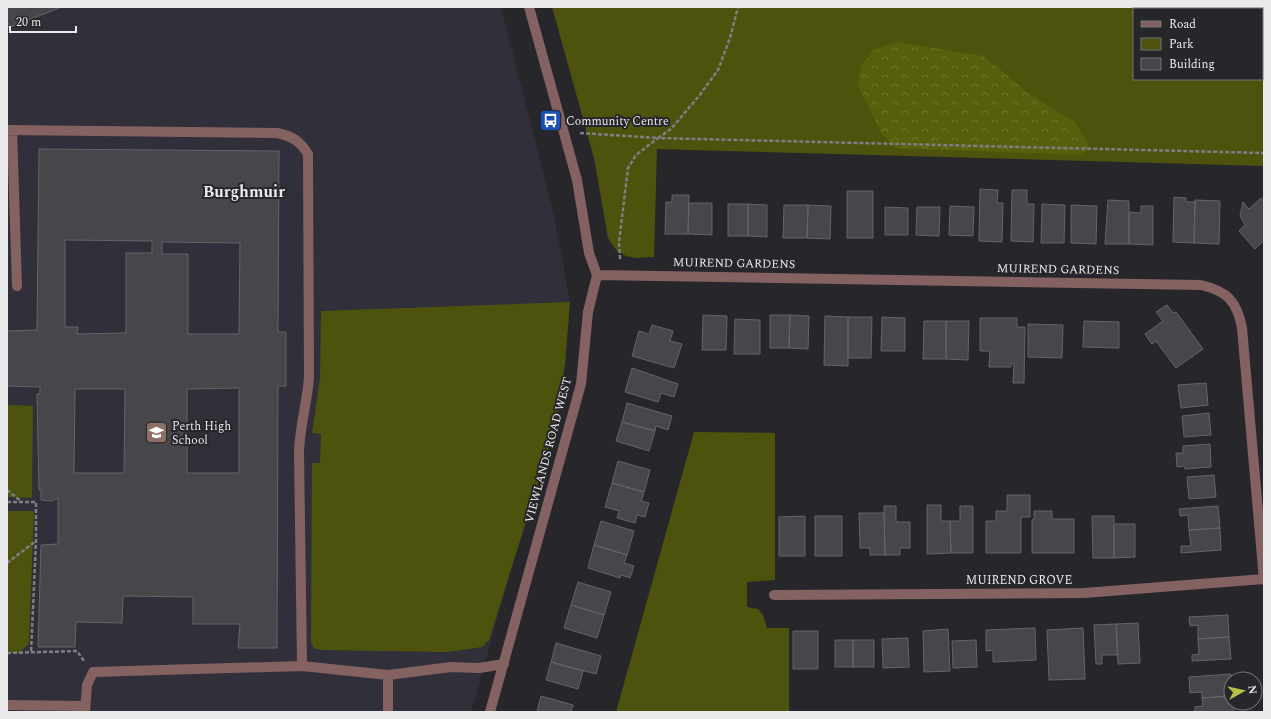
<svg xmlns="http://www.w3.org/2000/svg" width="1271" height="719" font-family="Spectral,serif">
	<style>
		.built { fill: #312f39 }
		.green { fill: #4d530d; fill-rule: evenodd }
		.forest { fill: url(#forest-crowns) }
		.building { fill: #47464b; stroke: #656469; fill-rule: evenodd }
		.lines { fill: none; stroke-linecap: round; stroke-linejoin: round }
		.path { stroke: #7f7e82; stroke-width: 2.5; stroke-dasharray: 4 2; stroke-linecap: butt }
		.lane { stroke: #856262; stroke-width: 10 }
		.street { stroke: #856262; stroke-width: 10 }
		.labels { text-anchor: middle; stroke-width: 4; stroke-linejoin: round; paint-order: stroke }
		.poi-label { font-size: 12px; fill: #eae9ec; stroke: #27262a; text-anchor: start }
		.street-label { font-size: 12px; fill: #eae9ec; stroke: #27262a }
		.district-label { font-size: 16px; font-weight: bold; fill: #eae9ec; stroke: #27262a }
	</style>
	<defs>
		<pattern id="forest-crowns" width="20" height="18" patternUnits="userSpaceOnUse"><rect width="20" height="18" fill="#575f0c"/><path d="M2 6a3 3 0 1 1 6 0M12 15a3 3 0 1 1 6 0" fill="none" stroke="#6f7630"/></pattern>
	</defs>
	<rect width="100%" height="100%" fill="#27262a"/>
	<path class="built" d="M7,7H501L555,220L570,302L565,364L557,422L512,567L471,712H7Z"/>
	<path class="green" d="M552,7H1264V166L657,149L654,257L636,258L626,256L617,251L608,238L594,158ZM1134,9H1262V79H1134Z
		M570,302L565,364L557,422L489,640L482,647L449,652L321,650L314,648L311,642L312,463H320L321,434L312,433L320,378L321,311Z
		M7,405L33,406L32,498L7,497Z
		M694,432L775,433V580L747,582V607L758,609L763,615L767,628H789V712H616Z
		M7,511H34L29,643L19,653H7Z"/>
	<path class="forest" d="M898,42L983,56L1030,94L1076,123L1090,148L1080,155L895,148L881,133L858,85L861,66L873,50Z"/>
	<path class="building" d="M7,7H62L7,28Z
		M39,149L279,151L278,332H286V386H278L277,648H238L240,624H193V597L123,596L122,623L76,622L75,647H38L41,545L58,544V498L52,501L41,500V490H39L37,394H40V387L7,386V331L37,330ZM65,240L152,241V253H126V333L77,334L78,327H65ZM162,242L240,243L239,334H188V254H162ZM239,388V473H187V389ZM75,389H125L124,473H74Z
		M980,189L998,190L997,203H1003L1002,242L979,241Z
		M1012,190H1027V204H1034L1033,242L1011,241Z
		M847,191H873V238H847Z
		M672,195H689L688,234H665L666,202H672Z
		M1174,197L1186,198V202H1195L1194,243L1173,242Z
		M1261,198L1264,202V240L1255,249L1239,231L1245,225L1240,216L1243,202L1249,209Z
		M1108,200L1129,201V244H1105Z
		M1195,200L1220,201L1219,244L1194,243Z
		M689,203H712V235L688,234Z
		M728,204H748V236H728Z
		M748,204L767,205V237L748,236Z
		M1042,204L1065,205L1064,243H1041Z
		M784,205H808L807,238H783Z
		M808,205L831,206L830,239L807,238Z
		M1071,205L1097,206L1096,244L1071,243Z
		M950,206L974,207L973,236L949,235Z
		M1141,206H1153V245L1129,244V212L1141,213Z
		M885,207L908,208V235H885Z
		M917,207H940L939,236L916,235Z
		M1167,305L1173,313L1176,312L1203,349L1176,368L1156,341L1152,344L1145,334L1163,321L1156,312Z
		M703,315L727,316L726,350H702Z
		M770,315H790L789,348H770Z
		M790,315L809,316L808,349L789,348Z
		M825,316L848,317V366L824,365Z
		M848,317H872L871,358H848Z
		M882,317L905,318V351H881Z
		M980,318H1017V327H1025L1024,383H1013L1014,363H1011V367H989L990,351H980Z
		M735,319L760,320V354H734Z
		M924,321H946V359H923Z
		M946,321H969L968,360L946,359Z
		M1084,321L1119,322V348L1083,347Z
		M1028,324L1063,325L1062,358L1028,357Z
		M652,325L673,331L670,341L682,344L674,368L632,356L639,331L649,334Z
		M632,368L678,384L674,397L661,393L658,402L625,392Z
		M1206,383L1208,405L1181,408L1178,385Z
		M627,403L672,416L668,430L656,426L655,431L622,422Z
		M1209,413L1211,435L1184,437L1182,416Z
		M622,422L655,431L649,451L616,441Z
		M1210,444L1211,467L1185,469L1184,466L1177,467L1176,453H1183V446Z
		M618,461L650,470L644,492L612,483Z
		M1214,475L1216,497L1189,499L1187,477Z
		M612,483L644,492L641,501L649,503L645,517L637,515L635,523L617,518L619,511L605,507Z
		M1007,495H1030V517H1021V553H986V521H996V511H1007Z
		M927,505H941V521H950L951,553L927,554Z
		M884,506H896V522H910V548H900V555H885Z
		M960,506H973V553H951L950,521H960Z
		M1218,506L1220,528L1189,530L1188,515L1180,516L1179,509Z
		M1034,511H1052V519H1074V553H1032V520L1034,519Z
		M859,513H884L885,555H870V548H860Z
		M805,516V556H779V517Z
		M815,516H842V556H815Z
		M1092,516H1114V558H1093Z
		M601,521L634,531L627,555L594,545Z
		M1114,524H1135V557L1114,558Z
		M1220,528L1221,550L1181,553V546H1191L1189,530Z
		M594,545L627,555L624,563L634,566L630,578L621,575L620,578L588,568Z
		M578,582L611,592L604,615L571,605Z
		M571,605L604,615L597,638L564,628Z
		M1228,615L1229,637L1198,639V625L1190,626L1189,617Z
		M1138,623L1140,663L1118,664L1116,624Z
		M1116,624L1118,655H1102V664H1096L1094,625Z
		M1035,628L1036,660L993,662V650L986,651V630Z
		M1083,628L1085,679L1049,680L1047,630Z
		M948,629L950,671L924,672L923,631Z
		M793,631H818V669H793Z
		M1229,637L1231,659L1192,661V655L1199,654L1198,639Z
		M908,638L909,667L883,668L882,639Z
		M835,640H853V667H835Z
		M853,640H874V667H853Z
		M976,640L977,667L953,668L952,641Z
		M556,643L601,656L596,674L551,662Z
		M551,662L583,671L578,689L546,680Z
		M1231,674V696L1202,698V692L1190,693L1189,677Z
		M541,696L573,705L571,712H537Z
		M1231,696V703H1234V712H1195V707L1203,706L1202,698Z"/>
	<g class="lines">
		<path class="path" d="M580,133L658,138L671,129L699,96L718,70L730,38L738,7
			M620,259L619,242L628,168L636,155L658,138L1264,153
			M7,490L22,502
			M7,502H36V541L31,653
			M7,563L36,541
			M7,653L77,651L84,661"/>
		<path class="lane" d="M7,130L277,133C292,136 300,141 308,154L309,378C307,403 300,426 299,451L302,666
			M12,130L17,286
			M7,705L85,706
			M85,712L87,685L93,672L302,666L388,675L451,667L479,668L504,664
			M388,712V675"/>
		<path class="street" d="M597,275L1201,285C1227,291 1237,301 1242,328L1264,580
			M774,595L1084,593L1264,579
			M490,712L581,384L588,312L597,275L589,253L577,180L529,7"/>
	</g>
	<defs>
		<symbol id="bus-square" viewBox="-11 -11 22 22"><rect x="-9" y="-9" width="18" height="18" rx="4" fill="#1a4fb4" stroke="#27262a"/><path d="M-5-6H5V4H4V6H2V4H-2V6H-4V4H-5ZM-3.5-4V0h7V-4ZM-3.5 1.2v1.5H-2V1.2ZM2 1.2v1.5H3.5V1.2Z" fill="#fff"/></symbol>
		<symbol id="school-square" viewBox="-11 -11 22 22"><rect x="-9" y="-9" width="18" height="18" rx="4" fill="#8d6e63" stroke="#27262a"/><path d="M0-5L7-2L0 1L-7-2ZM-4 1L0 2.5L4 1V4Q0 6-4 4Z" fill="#fff"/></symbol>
	</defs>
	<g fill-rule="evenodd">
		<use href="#bus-square" x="538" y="108" width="25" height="25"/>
		<use href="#school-square" x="144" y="420" width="25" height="25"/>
	</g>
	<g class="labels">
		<g class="poi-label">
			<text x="566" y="125">Community Centre</text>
			<text x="172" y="430">Perth High<tspan x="172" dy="14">School</tspan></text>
		</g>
		<g class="street-label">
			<text transform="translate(734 263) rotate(1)" y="4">MUIREND GARDENS</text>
			<text transform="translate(1058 269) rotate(1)" y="4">MUIREND GARDENS</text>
			<text transform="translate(548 450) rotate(-75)" y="4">VIEWLANDS ROAD WEST</text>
			<text x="1019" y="584">MUIREND GROVE</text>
		</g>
		<g class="district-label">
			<text x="244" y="197">Burghmuir</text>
		</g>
	</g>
	<rect width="1271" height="719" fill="none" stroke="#eae9ec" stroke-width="16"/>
	<rect x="1133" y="8" width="130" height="72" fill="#27262a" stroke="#757478"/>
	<rect x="1141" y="21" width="20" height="6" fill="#856262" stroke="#757478"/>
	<text x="1169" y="28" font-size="12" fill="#eae9ec">Road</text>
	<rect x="1141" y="38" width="20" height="12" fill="#4d530d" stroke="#757478"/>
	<text x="1169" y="48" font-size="12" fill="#eae9ec">Park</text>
	<rect x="1141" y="58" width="20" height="12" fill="#47464b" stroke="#757478"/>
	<text x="1169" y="68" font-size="12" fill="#eae9ec">Building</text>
	<g transform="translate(1243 691) rotate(82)"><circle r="19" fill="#27262a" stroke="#757478"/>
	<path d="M0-3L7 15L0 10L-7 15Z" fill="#b9c046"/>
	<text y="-6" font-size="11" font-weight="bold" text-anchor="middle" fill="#eae9ec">N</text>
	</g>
	<path d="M10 26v6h66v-6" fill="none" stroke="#eae9ec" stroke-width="2"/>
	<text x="16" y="26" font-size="12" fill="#eae9ec" stroke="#27262a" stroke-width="3" paint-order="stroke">20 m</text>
</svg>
